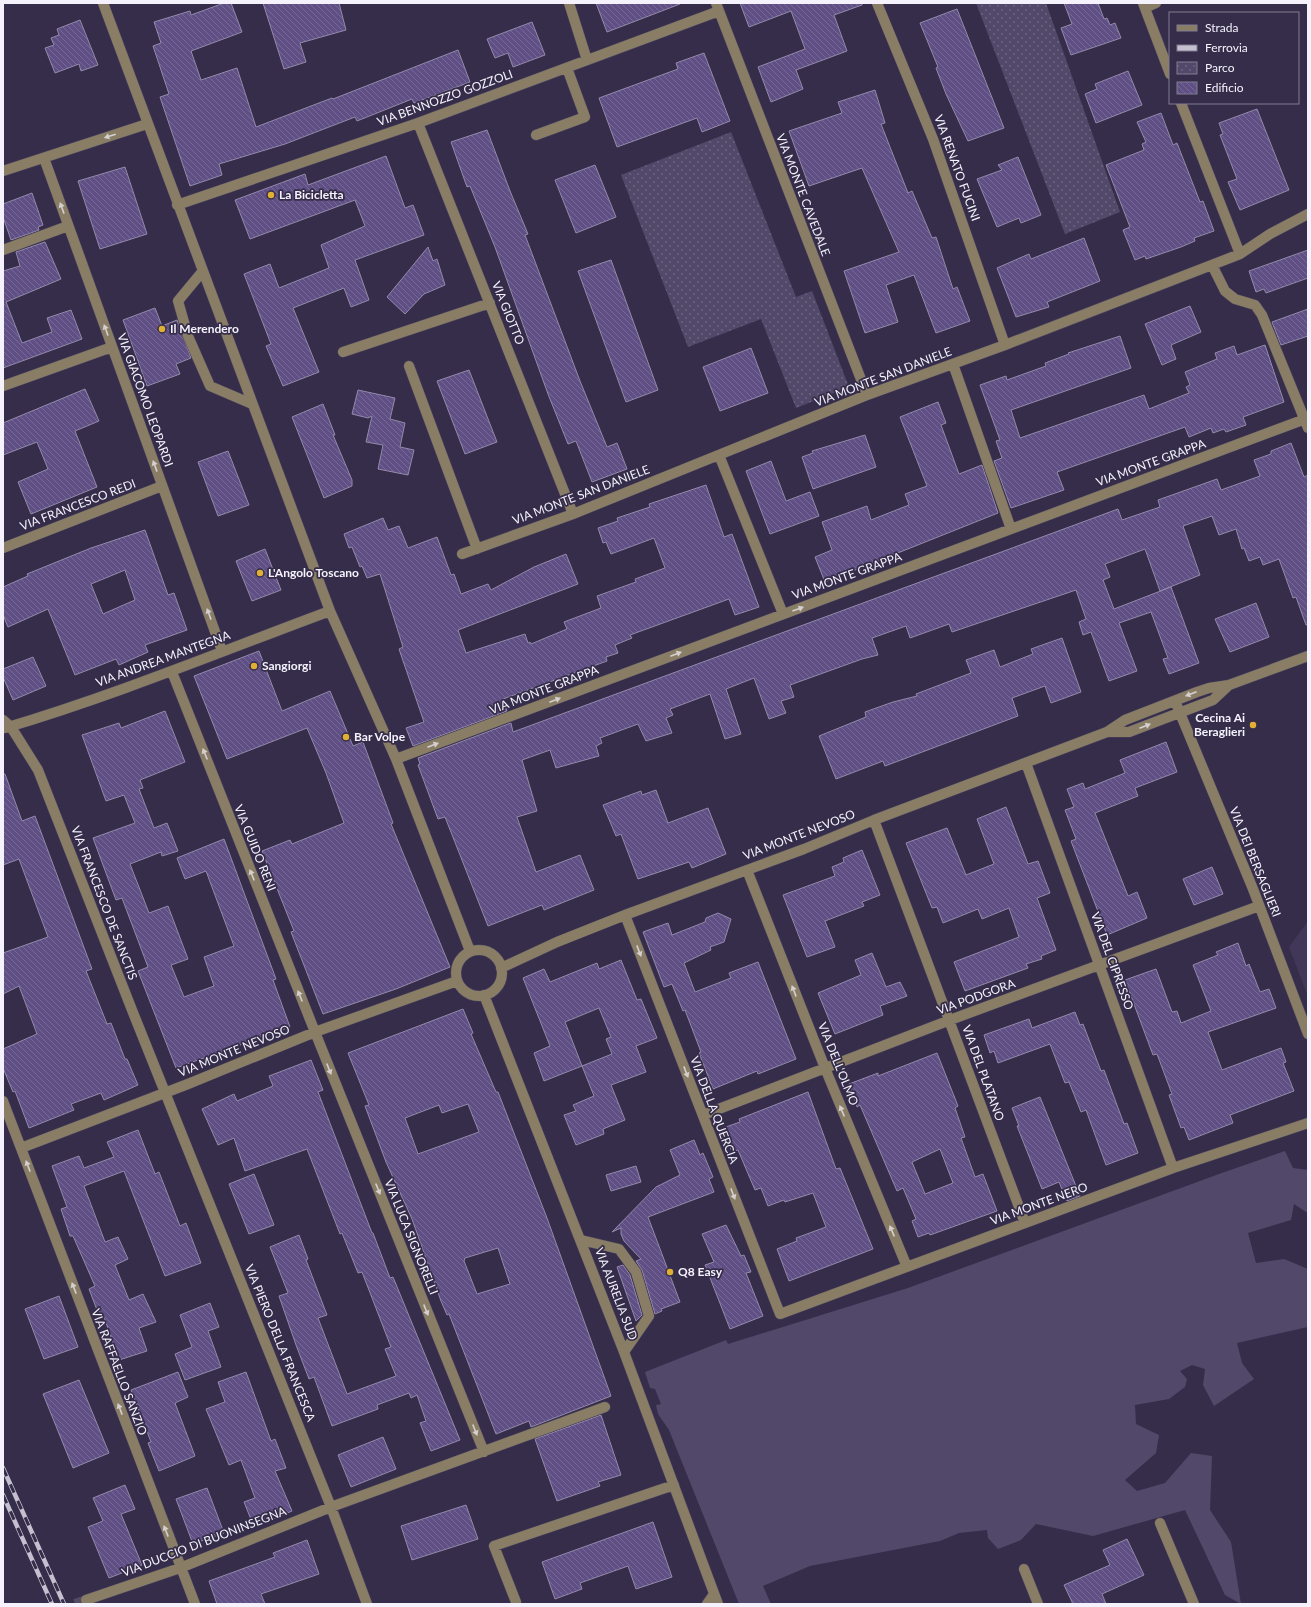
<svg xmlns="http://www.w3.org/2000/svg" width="1311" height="1607" font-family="Lato,sans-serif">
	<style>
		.built { fill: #413758 }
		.grass { fill: #52496a }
		.park { fill: url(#park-dots) }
		.building { fill: url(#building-back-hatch); stroke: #928aab; fill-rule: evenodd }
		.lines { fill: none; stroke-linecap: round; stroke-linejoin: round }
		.minor-tunnel { stroke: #524b64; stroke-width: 10; stroke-dasharray: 10 5; stroke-linecap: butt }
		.minor-casing { stroke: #504962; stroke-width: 11 }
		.minor { stroke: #897e65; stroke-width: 10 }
		.rail-casing { stroke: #c4c0cf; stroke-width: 4.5 }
		.rail { stroke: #352d49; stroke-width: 3; stroke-dasharray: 9; stroke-linecap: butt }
		.oneway { fill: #d5cfcf }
		.poi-dot { fill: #e0b034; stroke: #352d49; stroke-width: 1.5 }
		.labels { text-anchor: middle; stroke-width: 3.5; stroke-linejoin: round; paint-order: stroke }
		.street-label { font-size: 12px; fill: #f5f2fd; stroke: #352d49 }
		.poi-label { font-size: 12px; font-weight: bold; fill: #f5f2fd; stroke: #352d49; text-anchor: start }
	</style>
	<defs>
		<pattern id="park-dots" width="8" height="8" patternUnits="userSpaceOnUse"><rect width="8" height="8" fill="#52496a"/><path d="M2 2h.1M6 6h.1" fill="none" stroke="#6c6480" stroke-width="1.8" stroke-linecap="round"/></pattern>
		<pattern id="building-back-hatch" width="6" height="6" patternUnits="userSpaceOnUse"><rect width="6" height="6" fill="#5f4f84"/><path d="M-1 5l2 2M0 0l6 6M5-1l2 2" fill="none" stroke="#776996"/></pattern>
	</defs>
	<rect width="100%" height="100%" fill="#352d49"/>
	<path class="built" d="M1308,921V997L1289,947Z"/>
	<path class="grass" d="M1285,1151L1293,1168L1308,1170V1212H1306L1294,1204L1291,1220L1248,1233L1256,1263L1284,1259L1308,1269V1327L1237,1343L1242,1363L1254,1379L1214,1406L1203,1385L1205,1369L1192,1365L1180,1371L1187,1379L1185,1387L1169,1399L1135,1405L1136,1424L1159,1435L1156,1453L1125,1480L1137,1491L1165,1483L1191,1453L1212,1456L1210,1510L1231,1542L1241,1604L1225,1595L1185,1510L1093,1536L1036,1524L1021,1540L998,1549L988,1538L987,1530L959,1533L940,1541L810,1566L763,1586L771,1604H739L669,1430L658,1414L656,1405L661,1404L655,1389L650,1388L645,1372L726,1340L728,1344L908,1288L1219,1174Z"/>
	<path class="park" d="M976,3H1046L1120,212L1065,234Z
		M731,132L796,297L812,291L849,387L796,408L761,319L688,347L621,175Z"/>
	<path class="building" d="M224,3H231L242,32L191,51L201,80L237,68L256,127L332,98L333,99L458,50L470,82L414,103L412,99L357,121L355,117L285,144L219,164L222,175L190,186L160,97L169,94L153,46L161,43L154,22L190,11L191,15Z
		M263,3H339L346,30L300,43L306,62L284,69Z
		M596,3H680V4L607,32Z
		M740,3H862V5L834,15L847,51L796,70L803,89L771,102L758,67L805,49L791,11L749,27Z
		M1064,3H1098L1104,19L1107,18L1110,25L1115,23L1121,38L1071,55L1061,28L1072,24Z
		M957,9L1004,128L968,141L946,94L936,68L938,67L920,23Z
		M80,20L98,65L81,71L79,64L55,73L45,48L54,45L51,38L59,35L57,29Z
		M532,22L545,55L513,67L508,53L495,58L487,39Z
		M704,53L730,121L702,132L697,118L617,147L599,98L678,69L676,63Z
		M1128,71L1142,105L1096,123L1085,94L1097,89L1095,84Z
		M875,90L885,123L881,124L908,193L912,191L932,238L936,237L953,289L957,287L970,321L936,333L914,275L886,285L898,322L865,333L844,271L899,252L862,168L809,186L789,131L842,113L838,102Z
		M1257,109L1289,190L1240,210L1228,182L1237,179L1220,135L1223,134L1219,123Z
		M1161,113L1173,145L1177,143L1200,202L1203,201L1214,231L1194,238L1195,241L1181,247L1146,259L1145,256L1135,260L1123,230L1130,227L1106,165L1144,150L1142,144L1146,142L1137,122Z
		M487,130L510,191L528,234L525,235L580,381L607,447L617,443L627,469L592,482L576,441L568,444L548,394L495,247L470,186L467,187L451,142Z
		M386,156L405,208L413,205L424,235L355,260L369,300L351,307L344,288L293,308L319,372L283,386L266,346L271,344L244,274L270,264L279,288L329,268L321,245L365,226L355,200L250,239L235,200L305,174L308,185Z
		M1018,157L1041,215L1021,223L1019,218L997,227L977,179L1002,170L998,165Z
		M595,165L616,217L576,233L555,180Z
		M125,167L147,234L100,249L78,181Z
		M32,193L43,225L38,227L39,230L11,240L3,217V204Z
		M1084,238L1100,281L1047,302L1049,307L1016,317L997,268L1029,254L1031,259Z
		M45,242L61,279L6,302L22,343L52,332L47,318L71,310L82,339L3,368V271L20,266L16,252Z
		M428,247L433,261L437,259L445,285L424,294L405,314L387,297Z
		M1308,250V278L1266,293L1264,289L1256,292L1249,271Z
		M611,260L658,390L626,402L578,271Z
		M1190,306L1201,332L1171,345L1176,359L1162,365L1145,324Z
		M155,308L162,326L177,320L191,358L176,364L180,374L147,386L123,320Z
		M1308,309V336L1281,345L1272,322Z
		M1120,336L1131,368L1011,410L1020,438L1144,395L1149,409L1189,393L1186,387L1190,385L1185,372L1217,359L1215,353L1234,346L1237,355L1265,345L1284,402L1243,417L1246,425L1226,432L1224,429L1213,433L1211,428L1189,437L1185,427L1057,472L1064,490L1011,508L994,461L1002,458L996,441L1000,440L980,385L1006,376L1007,380L1046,366L1045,363L1069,354L1068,353Z
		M751,348L768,393L720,411L703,367Z
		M469,370L497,442L465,454L437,381Z
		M85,389L99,421L75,431L97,487L31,514L18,482L48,469L37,442L3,455V423Z
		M358,390L395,398L390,419L405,423L400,447L414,450L408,475L378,469L383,445L366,442L372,416L368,418L352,414Z
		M938,402L946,423L941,425L959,474L982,465L998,513L825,582L815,557L832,550L822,522L867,506L871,520L909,505L905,494L927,486L900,417Z
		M323,404L335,435H333L352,480V486L324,498L292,417Z
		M865,435L876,467L813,489L802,457L813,453L812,451Z
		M1291,443L1304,477L1308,475V625H1306L1296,597L1293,598L1279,559L1263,565L1260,557L1249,561L1244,548L1242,549L1236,529L1219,535L1212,516L1183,526L1200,575L1160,591L1145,549L1105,564L1110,577L1103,580L1114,609L1171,587L1199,663L1169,674L1163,659L1168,658L1151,612L1119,623L1137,671L1109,681L1091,632L1083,635L1079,622L1086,619L1076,590L952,632L949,624L910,638L906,626L872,638L878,655L862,659L790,685L794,697L781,701L786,713L769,719L754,678L726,689L741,734L725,739L710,694L670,709L673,715L666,718L672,733L646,741L638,724L600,738L602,743L596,746L599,756L556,768L550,750L522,760L537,811L517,817L536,872L580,855L594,890L544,910L542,905L488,926L445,817L438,819L418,765L420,764L418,758L511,723L513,732L1118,509L1122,520L1160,507L1158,500L1217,479L1221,490L1260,476L1254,460L1271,454V451Z
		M228,451L249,505L218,516L198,462Z
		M771,461L786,501L810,492L819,516L770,534L746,471Z
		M706,485L724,537L732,534L759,607L735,615L729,599L630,635L632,638L615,645L618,653L606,657L607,661L503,699L507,711L413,746L406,728L424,722L399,649L403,647L380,574L367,578L362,566L360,567L352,547L349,548L344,534L383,518L388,530L399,526L408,548L437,537L451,575L454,574L461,594L488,584L491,590L534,567L566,554L578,584L458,630L466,653L525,634L528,643L530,642L531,644L567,629L564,622L601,608L597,596L636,582L635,579L665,568L654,538L611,554L606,542L603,543L598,528L618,521L617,518L650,507L649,504Z
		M145,530L168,595L174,593L187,630L145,645L148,652L119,665L116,659L75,675L48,609L8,627L3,615V587L28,576L27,574L91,548ZM125,570L135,600L103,614L91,584Z
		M265,549L281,590L252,601L236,561Z
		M1256,603L1269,637L1230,652L1215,619Z
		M1062,638L1081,692L1051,703L1045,686L1012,698L1018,716L885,766L883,761L836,779L819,736L866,717L865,712L893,702L917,696L916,694L971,673L966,660L994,650L1000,667L1033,654L1031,649Z
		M259,651L282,711L330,691L353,746L363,742L393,823L391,824L450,967L396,989L323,1014L291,932L294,931L262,851L290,840L292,844L344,823L326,773L307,728L227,759L194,676Z
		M33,657L46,686L13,700L3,677V669Z
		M165,711L185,762L140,780L143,788L139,789L154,828L167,823L178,851L162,856L161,852L130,864L149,913L168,906L188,959L171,965L184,997L214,986L204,957L234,946L206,871L185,879L177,858L224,839L276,979L273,980L290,1027L176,1068L138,971L148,967L122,898L116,900L93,838L135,823L124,795L106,801L82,735L119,723L121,728Z
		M1166,742L1177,772L1135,788L1138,796L1095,813L1128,896L1137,892L1147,918L1107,935L1071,841L1076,839L1065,810L1074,807L1067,789L1083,783L1085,789L1125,773L1120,760Z
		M3,774H5L22,821L35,816L92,969L86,971L107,1024L111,1023L125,1059H127L138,1085L104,1100L101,1093L71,1104L74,1110L29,1128L15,1091L13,1092L3,1068V1049L37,1034L19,986L3,994V953L48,937L19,859L3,865Z
		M656,790L668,823L708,808L726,854L692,868L689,862L638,879L621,834L616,836L603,805L641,791L642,795Z
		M1006,807L1028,864L1038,861L1050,893L1037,898L1056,950L1041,956L1042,959L1026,964L1028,968L965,991L954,962L1019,937L1009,908L982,919L978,909L943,923L937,907L932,908L906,843L947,828L966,875L994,864L977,819Z
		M862,850L880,895L862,902L864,906L825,921L835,947L807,957L783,895L835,876L832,867L844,862L843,858Z
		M1212,867L1223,894L1194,905L1183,879Z
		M718,913L731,919L724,942L710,947L711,950L684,963L695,992L731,978L729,973L758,962L796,1059L758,1074L757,1071L713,1089L699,1053L701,1052L685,1010L683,1011L672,984L664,987L643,932L668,923L672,935L705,922L706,918Z
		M1238,943L1246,966L1249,964L1260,992L1269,989L1276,1008L1208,1032L1222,1070L1281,1048L1286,1062L1283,1063L1294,1091L1230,1115L1233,1123L1189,1140L1184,1127L1181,1128L1169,1095L1172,1094L1157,1054L1153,1055L1125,980L1156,969L1172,1012L1177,1011L1181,1023L1211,1011L1193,965L1218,955L1216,952Z
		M872,953L886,987L900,982L907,996L880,1006L883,1015L835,1034L818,993L861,975L855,960Z
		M621,960L637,1000L641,999L657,1038L636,1046L646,1072L611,1085L625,1120L603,1129L604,1134L576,1145L564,1115L576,1111L573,1105L594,1096L582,1066L612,1054L606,1039L611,1037L599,1008L565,1022L582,1066L544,1081L534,1053L550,1046L523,978L544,969L550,982L597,963L599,969Z
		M463,1009L473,1033L471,1034L496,1092H498L547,1218L611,1396L531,1427L529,1421L496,1434L449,1314L447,1315L441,1301L412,1219L386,1162L365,1106L369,1105L348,1053ZM468,1104L479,1132L418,1154L405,1118L439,1105L442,1113ZM498,1248L510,1284L477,1294L464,1261L465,1258Z
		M1075,1012L1080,1025L1083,1024L1101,1071L1104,1070L1124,1124L1127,1123L1138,1153L1106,1165L1086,1110L1081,1112L1069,1082L1065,1083L1050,1044L998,1063L994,1051L990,1053L984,1035L1029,1019L1032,1028Z
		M937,1053L958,1106L955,1108L965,1137L961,1138L975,1177L983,1174L997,1211L930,1235L929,1233L918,1237L912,1221L916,1219L903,1188L897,1191L860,1105L857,1107L849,1084L878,1073V1076ZM940,1149L953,1183L925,1194L912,1162Z
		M311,1060L323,1090L318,1092L372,1233H373L390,1278L393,1277L460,1440L431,1451L420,1423L426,1421L417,1395L411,1398L409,1393L377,1405L378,1409L332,1426L314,1377L309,1379L296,1345L279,1296L288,1293L270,1247L299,1235L308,1259L306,1260L327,1315L318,1318L347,1394L396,1376L385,1349L391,1347L362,1272L358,1273L342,1233L340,1234L307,1149L245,1171L234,1138L218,1145L202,1109L234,1094L237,1101L273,1086L269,1076Z
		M808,1092L836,1169L840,1168L873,1249L789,1281L777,1249L797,1241L796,1238L826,1227L813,1193L785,1202L784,1200L768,1206L761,1188L755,1190L738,1150L732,1152L723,1128L740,1122L739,1119Z
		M1040,1097L1080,1196L1067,1201L1059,1182L1042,1189L1017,1126H1019L1012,1108Z
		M138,1130L155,1174L159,1172L180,1226L186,1223L201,1263L165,1276L124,1171L84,1186L105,1242L118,1237L128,1259L115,1265L129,1300L143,1294L156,1322L139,1328L147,1351L119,1360L104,1317L100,1318L89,1289L95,1286L73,1236H70L61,1209L67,1207L52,1166L79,1156L84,1168L114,1157L107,1142Z
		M694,1140L700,1155L703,1153L713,1177L709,1179L714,1192L648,1217L680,1302L661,1309L662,1311L655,1314L642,1270L636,1261L641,1259L624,1241L621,1234V1228L612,1232L656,1187L680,1175L670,1150Z
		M636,1166L641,1182L611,1191L606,1175Z
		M254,1174L274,1225L249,1234L229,1184Z
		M726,1225L741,1256L744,1255L751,1272L746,1273L763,1316L730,1329L705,1265L714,1262L702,1234Z
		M623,1265L630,1275L642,1315L636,1321L617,1267Z
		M59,1296L78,1347L44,1359L25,1309Z
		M210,1303L219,1327L208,1331L221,1367L185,1380L175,1354L192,1347L180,1315Z
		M178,1372L188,1397L175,1403L195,1456L159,1471L148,1443L151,1442L131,1390Z
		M246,1372L271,1441L275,1439L286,1468L275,1471L292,1511L254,1527L244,1502L255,1498L241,1460L229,1465L206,1409L225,1402L218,1382Z
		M79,1380L109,1453L73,1468L43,1394Z
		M601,1415L621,1475L598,1482L600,1486L557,1501L535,1439Z
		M383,1437L396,1469L351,1487L338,1455Z
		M125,1485L135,1509L121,1514L142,1565L109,1578L88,1527L103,1521L93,1498Z
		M207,1488L224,1533L193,1544L176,1499Z
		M466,1505L478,1539L412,1560L401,1526Z
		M653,1522L672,1577L636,1589L628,1566L580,1583L582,1589L555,1599L542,1562Z
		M1127,1539L1144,1575L1102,1594L1106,1604H1073L1064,1585L1110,1565L1103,1550Z
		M307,1540L319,1574L261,1594L265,1604H217L209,1581L275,1557L273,1553Z"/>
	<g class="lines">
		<path class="minor-tunnel" d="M75,1604L86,1600"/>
		<defs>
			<path id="minor" d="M103,3L330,611L396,759L470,951
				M569,3L587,60
				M716,3L867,395
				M877,3L933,139L1005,345
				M1143,3L1170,74
				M1145,8L1156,3
				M1181,103L1240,254
				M418,123L573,514
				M536,135L585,117L567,68
				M44,158L222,651
				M3,171L147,124
				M177,205L418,123L719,11
				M3,250L68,226
				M1212,265L1225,291L1235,299L1255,305L1262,315L1308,428
				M202,272L178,301L188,336L210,386L252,404
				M343,352L490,303
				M953,364L1011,529
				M409,366L477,549
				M3,386L112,347
				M719,455L783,614
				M3,548L162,486
				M462,554L573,514L867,395L1005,345L1240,254L1270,234L1308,214
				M172,672L315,1032L484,1452
				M1175,701L1253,889L1308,1034
				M3,720L11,727L38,770L132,1010L331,1507L367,1604
				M5,728C116,695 222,651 330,611
				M1107,732H1129L1213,700L1229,685
				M396,759L1308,418
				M1026,763L1173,1168
				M874,820L1025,1223
				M747,870L825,1068L907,1267
				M625,915L780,1314L1173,1168L1308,1123
				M456 973a23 23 0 1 1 46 0a23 23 0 1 1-46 0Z
				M501,968L557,942L625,915L804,849L874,820L1107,732L1125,720L1197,692L1209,688L1229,685L1308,656
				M484,995L624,1352L718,1604
				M3,1101L195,1604
				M703,1115L950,1020L1259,906
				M21,1148L188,1084L315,1032L457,981
				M581,1240L619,1249L636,1272L649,1316L624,1352
				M1160,1523L1194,1604
				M1024,1569L1038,1604
				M86,1600L180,1568L331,1507L605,1407
				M516,1602L494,1546L674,1485
				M707,1604L714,1594"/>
		</defs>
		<use href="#minor" class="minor-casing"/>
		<use href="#minor" class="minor"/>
		<defs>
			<path id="rail" d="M3,1468L64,1604
				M3,1495L52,1604"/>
		</defs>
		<use href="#rail" class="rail-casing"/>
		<use href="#rail" class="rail"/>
	</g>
	<defs><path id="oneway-solid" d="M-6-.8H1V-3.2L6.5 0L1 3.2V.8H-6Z"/></defs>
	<g class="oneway">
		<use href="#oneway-solid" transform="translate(110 136) rotate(162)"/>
		<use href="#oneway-solid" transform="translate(62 208) rotate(-110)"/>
		<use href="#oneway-solid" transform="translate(106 330) rotate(-110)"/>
		<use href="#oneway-solid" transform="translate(155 466) rotate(-110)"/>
		<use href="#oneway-solid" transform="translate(798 609) rotate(-20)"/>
		<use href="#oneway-solid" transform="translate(209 614) rotate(-110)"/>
		<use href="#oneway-solid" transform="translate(676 654) rotate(-21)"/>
		<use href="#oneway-solid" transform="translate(1191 694) rotate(159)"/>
		<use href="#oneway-solid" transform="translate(555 700) rotate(-21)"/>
		<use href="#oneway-solid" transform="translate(1145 726) rotate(-21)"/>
		<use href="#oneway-solid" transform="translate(433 745) rotate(-21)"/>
		<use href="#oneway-solid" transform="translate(205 754) rotate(-112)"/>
		<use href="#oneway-solid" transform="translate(252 875) rotate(-112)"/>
		<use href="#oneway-solid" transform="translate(639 951) rotate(69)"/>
		<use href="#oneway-solid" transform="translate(794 991) rotate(-111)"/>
		<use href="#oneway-solid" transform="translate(300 996) rotate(-112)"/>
		<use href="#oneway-solid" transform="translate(329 1069) rotate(68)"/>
		<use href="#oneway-solid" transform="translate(686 1072) rotate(69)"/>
		<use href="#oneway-solid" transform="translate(842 1111) rotate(-113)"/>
		<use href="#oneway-solid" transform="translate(28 1166) rotate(-111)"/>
		<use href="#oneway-solid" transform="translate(378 1189) rotate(68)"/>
		<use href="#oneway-solid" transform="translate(733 1194) rotate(69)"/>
		<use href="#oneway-solid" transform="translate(892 1231) rotate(-113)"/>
		<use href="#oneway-solid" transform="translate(74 1288) rotate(-111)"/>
		<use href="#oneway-solid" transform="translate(426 1310) rotate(68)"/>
		<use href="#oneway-solid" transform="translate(120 1409) rotate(-111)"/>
		<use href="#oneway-solid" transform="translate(475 1430) rotate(68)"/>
		<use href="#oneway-solid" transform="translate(166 1531) rotate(-111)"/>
	</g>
	<g class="poi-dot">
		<circle cx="271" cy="195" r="4"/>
		<circle cx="162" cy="329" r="4"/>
		<circle cx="260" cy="573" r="4"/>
		<circle cx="254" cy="666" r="4"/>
		<circle cx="1253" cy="725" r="4"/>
		<circle cx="346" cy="737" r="4"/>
		<circle cx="670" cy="1272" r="4"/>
	</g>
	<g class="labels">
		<g class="street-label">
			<text transform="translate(445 98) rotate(-20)" y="4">VIA BENNOZZO GOZZOLI</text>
			<text transform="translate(957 168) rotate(70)" y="4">VIA RENATO FUCINI</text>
			<text transform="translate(803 195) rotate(69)" y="4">VIA MONTE CAVEDALE</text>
			<text transform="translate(508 313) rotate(68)" y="4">VIA GIOTTO</text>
			<text transform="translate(883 377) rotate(-21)" y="4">VIA MONTE SAN DANIELE</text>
			<text transform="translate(145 400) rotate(70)" y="4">VIA GIACOMO LEOPARDI</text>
			<text transform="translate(1151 463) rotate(-20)" y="4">VIA MONTE GRAPPA</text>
			<text transform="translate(581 495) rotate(-21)" y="4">VIA MONTE SAN DANIELE</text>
			<text transform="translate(78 505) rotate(-21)" y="4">VIA FRANCESCO REDI</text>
			<text transform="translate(847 576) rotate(-20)" y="4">VIA MONTE GRAPPA</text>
			<text transform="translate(163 659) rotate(-20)" y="4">VIA ANDREA MANTEGNA</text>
			<text transform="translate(544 690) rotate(-21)" y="4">VIA MONTE GRAPPA</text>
			<text transform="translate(799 835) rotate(-21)" y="4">VIA MONTE NEVOSO</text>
			<text transform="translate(255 848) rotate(68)" y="4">VIA GUIDO RENI</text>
			<text transform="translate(1255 862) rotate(68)" y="4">VIA DEI BERSAGLIERI</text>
			<text transform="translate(104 903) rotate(69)" y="4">VIA FRANCESCO DE SANCTIS</text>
			<text transform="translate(1112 961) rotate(70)" y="4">VIA DEL CIPRESSO</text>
			<text transform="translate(976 997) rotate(-20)" y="4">VIA PODGORA</text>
			<text transform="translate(234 1051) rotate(-22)" y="4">VIA MONTE NEVOSO</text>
			<text transform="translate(838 1064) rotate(68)" y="4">VIA DELL'OLMO</text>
			<text transform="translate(983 1073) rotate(70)" y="4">VIA DEL PLATANO</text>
			<text transform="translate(714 1110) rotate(69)" y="4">VIA DELLA QUERCIA</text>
			<text transform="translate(1039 1204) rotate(-20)" y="4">VIA MONTE NERO</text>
			<text transform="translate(411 1237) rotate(68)" y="4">VIA LUCA SIGNORELLI</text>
			<text transform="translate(616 1294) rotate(69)" y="4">VIA AURELIA SUD</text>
			<text transform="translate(280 1343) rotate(68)" y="4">VIA PIERO DELLA FRANCESCA</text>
			<text transform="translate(119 1372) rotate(69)" y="4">VIA RAFFAELLO SANZIO</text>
			<text transform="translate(204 1542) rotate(-21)" y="4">VIA DUCCIO DI BUONINSEGNA</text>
		</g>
		<g class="poi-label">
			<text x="279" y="199">La Bicicletta</text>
			<text x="170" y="333">Il Merendero</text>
			<text x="268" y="577">L'Angolo Toscano</text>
			<text x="262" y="670">Sangiorgi</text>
			<text x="1245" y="722" text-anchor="end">Cecina Ai<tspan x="1245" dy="14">Beraglieri</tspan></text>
			<text x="354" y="741">Bar Volpe</text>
			<text x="678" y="1276">Q8 Easy</text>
		</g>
	</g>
	<rect width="1311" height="1607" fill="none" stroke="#f5f2fd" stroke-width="8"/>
	<rect x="1169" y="12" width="130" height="92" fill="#352d49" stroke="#827c91"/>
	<rect x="1177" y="25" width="20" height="6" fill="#897e65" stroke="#827c91"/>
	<text x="1205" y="32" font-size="12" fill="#f5f2fd">Strada</text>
	<rect x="1177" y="45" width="20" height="6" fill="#c4c0cf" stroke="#827c91"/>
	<text x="1205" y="52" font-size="12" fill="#f5f2fd">Ferrovia</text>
	<rect x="1177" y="62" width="20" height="12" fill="url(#park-dots)" stroke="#827c91"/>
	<text x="1205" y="72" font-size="12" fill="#f5f2fd">Parco</text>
	<rect x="1177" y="82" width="20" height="12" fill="url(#building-back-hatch)" stroke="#827c91"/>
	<text x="1205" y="92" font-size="12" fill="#f5f2fd">Edificio</text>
</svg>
